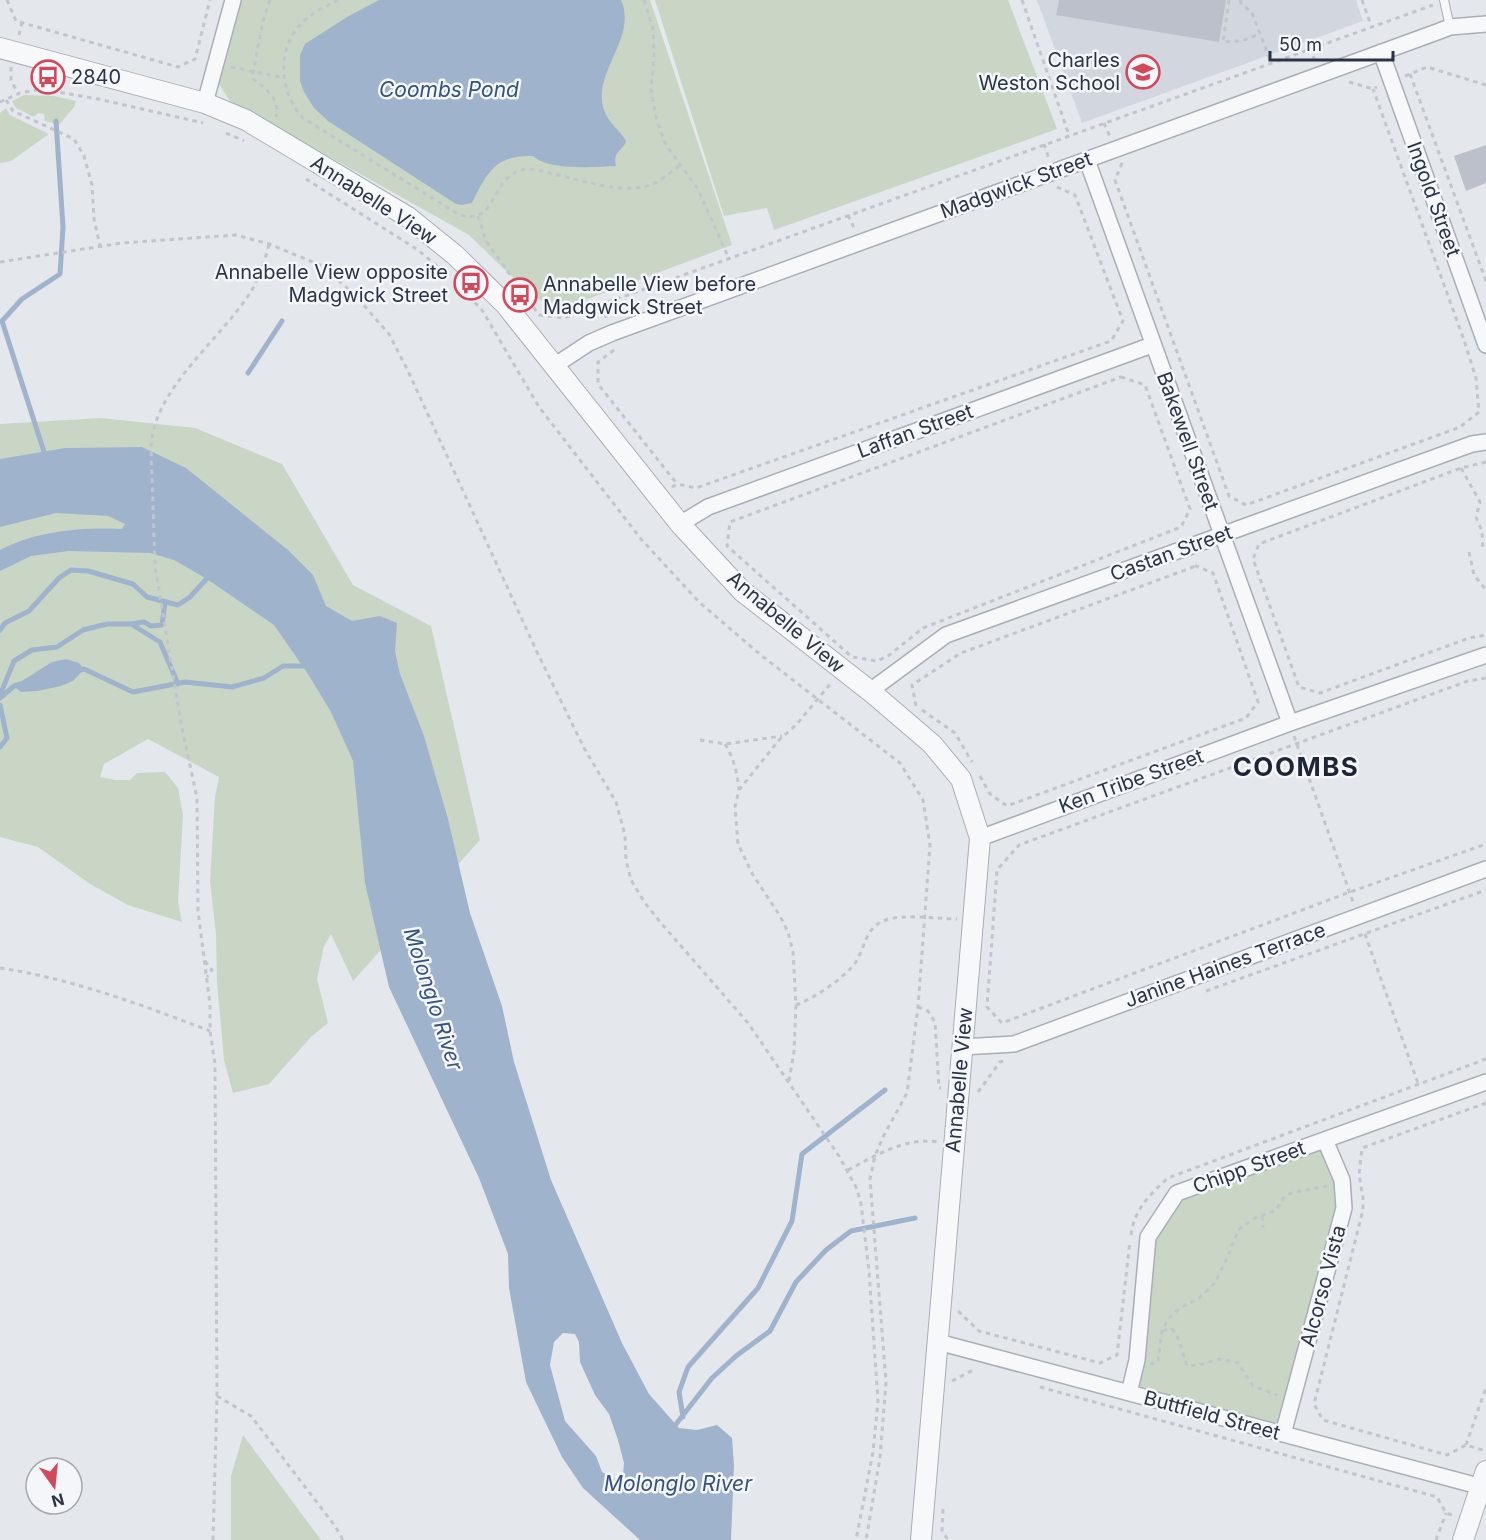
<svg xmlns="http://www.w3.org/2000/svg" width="1486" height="1540" font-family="Inter,sans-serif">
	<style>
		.built { fill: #d2d6de }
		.green { fill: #c9d6c5 }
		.water { fill: #9fb4cc; fill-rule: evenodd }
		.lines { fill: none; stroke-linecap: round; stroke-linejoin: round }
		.stream { stroke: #9fb4cc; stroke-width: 5 }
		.building { fill: #bbc0ca }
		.service-casing { stroke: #a9aeb7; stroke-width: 10 }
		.minor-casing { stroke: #a9aeb7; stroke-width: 18 }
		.tertiary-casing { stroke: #a9aeb7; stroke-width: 22 }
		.path { stroke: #c2c5cb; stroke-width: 3; stroke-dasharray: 4.5 4.5; stroke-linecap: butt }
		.service { stroke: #f7f8fa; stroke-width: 8 }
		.minor { stroke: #f7f8fa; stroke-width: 15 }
		.tertiary { stroke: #f7f8fa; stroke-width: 20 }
		.labels { text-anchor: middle; stroke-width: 5; stroke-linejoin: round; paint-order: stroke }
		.poi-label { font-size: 20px; fill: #2b3445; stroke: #f4f6f9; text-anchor: end }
		.street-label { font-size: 20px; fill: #2b3445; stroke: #f4f6f9 }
		.water-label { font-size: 21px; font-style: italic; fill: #34527a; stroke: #f4f6f9 }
		.district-label { font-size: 26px; font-weight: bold; letter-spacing: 1.5px; fill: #1d2536; stroke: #f4f6f9 }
	</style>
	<rect width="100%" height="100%" fill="#e4e7ec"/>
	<path class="built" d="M1037,0H1356L1363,21L1082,123Z"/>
	<path class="green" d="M241,0H650L732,245L566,307L550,306L529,293L469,235L230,101L219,84Z
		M655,0H1008L1057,129L774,230L767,208L724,216Z
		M24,95L54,96L76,101L74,107L59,125L45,121L44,114L38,113L34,117L16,108L12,101Z
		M6,108L10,115L49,134L11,161L0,163V113Z
		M101,418L195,428L282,464L353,585L431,626L480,840L353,981L331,934L324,946L317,979L328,1023L311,1037L269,1084L233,1093L224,1060L217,982L216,934L210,882L215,797L219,777L148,739L104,764L100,777L115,780H130L137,773L165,772L178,788L183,815L178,902L182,922L128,905L90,884L38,847L0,837V424Z
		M1325,1140L1344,1208L1283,1434L1129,1393L1148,1237L1177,1193Z
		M243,1435L321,1540H231V1476Z"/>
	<path class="water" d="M379,0H621C638,38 591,73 604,110C608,123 620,130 626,141C623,151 612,151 616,166C594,167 549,171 533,156C495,155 487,173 472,203L462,205L456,204L328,121L314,108L304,92L300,81V55L305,44L347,17Z
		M142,447L186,468L288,550L313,575L326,606L352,621L380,616L397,623L395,651L400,674L424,736L448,819L470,913L502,1006L514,1062L551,1180L622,1343L649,1394L679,1428L697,1430L717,1425L732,1438L734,1466L731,1540H640L583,1488L562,1457L526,1382L509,1288L508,1254L479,1178L389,987L365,883L353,761L331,712L308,674L274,625L207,579L174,560L150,553L69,551L31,556L0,571V550C36,531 82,527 122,529L125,524L108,516L56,513L0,527V459L65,448ZM563,1333L575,1334L579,1342L580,1362L595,1395L609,1414L618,1440L624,1463L623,1475L617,1480L602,1472L596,1456L565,1421L550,1365L554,1342Z
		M66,659L79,663L84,669L73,681L61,686L38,691L21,692L14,686L52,662Z"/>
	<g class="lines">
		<path class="stream" d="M248,373L282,321
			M46,458L2,321L22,299L60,274L63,227L56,121
			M131,624L144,622L151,626L162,625L165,602
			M0,630L5,623L29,611L59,578L71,570L88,571L133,584L147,597L178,605L190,597L210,575
			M80,670L84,669L133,692L185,682L232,687L264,678L283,666H308
			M0,695L14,661L32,650L57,647L83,630L107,624H131L160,642L178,684
			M0,698L14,686L21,684
			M0,705L7,738L0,747
			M683,1417L679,1392L688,1367L758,1288L792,1221L802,1154L885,1090
			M673,1428L712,1378L736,1356L770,1331L796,1282L826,1250L851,1231L915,1218"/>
	</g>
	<path class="building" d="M1059,0H1226L1219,42L1056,15Z
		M1486,145V183L1466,191L1454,156Z"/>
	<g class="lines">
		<defs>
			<path id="service" d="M1444,0L1450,27"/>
			<path id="minor" d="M1381,52L1486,345
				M205,103L233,0
				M1087,160L1290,723
				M554,366L589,343L612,333L1437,32L1450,27L1486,24
				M680,524L708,507L1152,345
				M870,691L946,635L1472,444L1486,442
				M980,838L1290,723L1486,655
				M962,1047L1014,1044L1486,869
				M938,1342L1486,1488
				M1129,1393L1137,1360L1148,1237L1177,1193L1486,1082
				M1283,1434L1344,1208L1342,1180L1325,1140"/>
			<path id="tertiary" d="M0,48L205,103L246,120L408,217L455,255L505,304L680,524L742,591L870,691L932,744L961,779L980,838L921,1540
				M1463,1540L1486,1471"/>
		</defs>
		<use href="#service" class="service-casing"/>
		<use href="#minor" class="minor-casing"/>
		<use href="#tertiary" class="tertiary-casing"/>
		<path class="path" d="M7,0L16,21L178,67L195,59L210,0
			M270,0L263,21L252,78C266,89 280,98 276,117
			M338,0C327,6 315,11 305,20C276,45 278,91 303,118L458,214C498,228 489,178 522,170C532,167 545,172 554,174C581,180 624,195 650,185C661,181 671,172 680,165
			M644,0L653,29L654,55L651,89L657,122L666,145L698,189L729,259
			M1022,0L1069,135
			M1229,0L1223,42L1241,41L1260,34
			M1240,0L1241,3L1252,13L1271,62
			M1362,0L1371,25
			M19,35L22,22
			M1309,48L1315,60
			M11,67V80L18,94
			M231,67L284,78
			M1410,74L1486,281
			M1405,76L1427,67L1486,85
			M1349,82L1373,89L1377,87
			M37,90L40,77
			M6,100L13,111L74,139L84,156L92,185L94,219L100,246
			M0,102L20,93L40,89L98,99L203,123
			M1104,123L1110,137
			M226,133L244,141
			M1044,144L1049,159
			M1122,163L1115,180L1229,496L1246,505L1444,433L1460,427L1479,412L1476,378L1464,340L1373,89
			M306,179L418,250L449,276
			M848,215L855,230
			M478,216L486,241L539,315L564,318L1433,5
			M0,262L122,243L236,235L269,244L320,265L353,293L389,334L408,371L537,652L584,748L616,802L625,835L626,860L631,880L645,903L661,923L748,1023L839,1156L857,1189L861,1204L869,1271L878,1401L873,1452L856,1540
			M456,283L482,310L539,407L641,539L699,602L762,656L900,763L923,800L930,845L918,1007L907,1093L883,1137L875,1156L870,1179L886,1382L880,1458L866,1540
			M602,305L607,320
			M614,350L598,362V384L677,484
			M1121,377L1145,385L1190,509L1181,527L923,628L888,656L877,661L852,657L727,546L730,522Z
			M1486,462L1461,468L1259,544L1253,559L1299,687L1320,693L1469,638L1486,635
			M1461,468L1480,502L1476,517L1482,531L1483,551
			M672,487L677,484L696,488L1111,341L1123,321L1075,195L1057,187
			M1469,552L1474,575L1486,590
			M1486,678L1468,681L1019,845L997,870L987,1007L1002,1023L1350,892L1486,844
			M916,706L912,685L961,653L1196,566
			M922,710L955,733L972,762
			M1294,736L1353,902
			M700,740L725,744L782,736
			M725,744C734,759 737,772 739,790
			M980,776L990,794L1007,806L1246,718L1258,702L1213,573L1196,566L1194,562
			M1365,934L1419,1086
			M205,961L212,970L207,977
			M0,968C73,979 142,1005 210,1031
			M1206,991L1486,890
			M796,1005C816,997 838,982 853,966C865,951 864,929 883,921C901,913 937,919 957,919
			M918,1007L928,1011L935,1022L939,1088H941
			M789,1081L794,1052L796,1005L793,952L788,932L780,916L753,875L738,844L735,807L739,790L779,740L796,725L832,682
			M978,1092L1000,1062L1004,1061
			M1486,1103L1362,1148L1359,1174L1363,1198V1210L1314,1404L1323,1420L1447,1455L1466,1445L1486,1451
			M848,1170C876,1155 906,1137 938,1142
			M1262,1216L1263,1228
			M1131,1235C1134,1210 1150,1194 1168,1178L1486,1059
			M958,1311L979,1331L1100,1363L1117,1355L1130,1241
			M1163,1331L1171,1328C1182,1340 1181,1352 1187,1366L1199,1365L1219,1359L1238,1363L1253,1386L1277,1395
			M1150,1364L1158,1362L1162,1331L1168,1319L1180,1308L1198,1299L1215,1283L1231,1249L1238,1230L1255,1218L1276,1210L1285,1196L1291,1193L1327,1186
			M952,1381L975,1369
			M1040,1387L1437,1497L1446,1513L1452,1515
			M217,1396L251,1416L335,1526L343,1540
			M1466,1445L1486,1387
			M943,1509L942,1530L948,1540
			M213,1540L217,1396L215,1064L210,1031V1004L198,911L197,798L181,723L155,566L151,446C154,389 220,340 250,293C260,278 264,262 269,245
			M1436,1540L1446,1513"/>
		<use href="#service" class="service"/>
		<use href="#minor" class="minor"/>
		<use href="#tertiary" class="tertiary"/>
	</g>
	<defs>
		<symbol id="school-ring" viewBox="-11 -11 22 22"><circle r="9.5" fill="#f4f6f9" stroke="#d1495b" stroke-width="1.5"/><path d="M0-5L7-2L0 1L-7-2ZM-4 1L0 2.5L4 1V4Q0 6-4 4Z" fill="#d1495b"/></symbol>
		<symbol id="bus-ring" viewBox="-11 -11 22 22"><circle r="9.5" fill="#f4f6f9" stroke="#d1495b" stroke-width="1.5"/><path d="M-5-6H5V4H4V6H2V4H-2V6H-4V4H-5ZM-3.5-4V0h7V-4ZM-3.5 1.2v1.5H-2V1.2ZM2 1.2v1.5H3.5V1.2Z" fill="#d1495b"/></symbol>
	</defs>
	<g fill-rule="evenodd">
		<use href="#school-ring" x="1124" y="53" width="38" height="38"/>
		<use href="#bus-ring" x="29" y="58" width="38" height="38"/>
		<use href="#bus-ring" x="452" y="264" width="38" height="38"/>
		<use href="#bus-ring" x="501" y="276" width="38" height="38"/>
	</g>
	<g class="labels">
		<g class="poi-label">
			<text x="1120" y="67">Charles<tspan x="1120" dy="23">Weston School</tspan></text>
			<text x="71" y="84" text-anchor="start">2840</text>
			<text x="448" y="279">Annabelle View opposite<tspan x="448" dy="23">Madgwick Street</tspan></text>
			<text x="543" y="291" text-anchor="start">Annabelle View before<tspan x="543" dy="23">Madgwick Street</tspan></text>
		</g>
		<g class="street-label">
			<text transform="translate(1016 185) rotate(-20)" y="7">Madgwick Street</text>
			<text transform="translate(1434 199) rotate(70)" y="7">Ingold Street</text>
			<text transform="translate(374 200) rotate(33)" y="7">Annabelle View</text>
			<text transform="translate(915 431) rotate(-20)" y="7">Laffan Street</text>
			<text transform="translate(1188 441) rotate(70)" y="7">Bakewell Street</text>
			<text transform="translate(1171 553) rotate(-20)" y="7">Castan Street</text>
			<text transform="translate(786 622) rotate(40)" y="7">Annabelle View</text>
			<text transform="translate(1131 781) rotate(-20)" y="7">Ken Tribe Street</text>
			<text transform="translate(1225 965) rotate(-20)" y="7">Janine Haines Terrace</text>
			<text transform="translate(959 1080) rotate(-85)" y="7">Annabelle View</text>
			<text transform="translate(1249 1167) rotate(-20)" y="7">Chipp Street</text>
			<text transform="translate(1323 1286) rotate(-75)" y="7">Alcorso Vista</text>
			<text transform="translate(1212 1415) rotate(15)" y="7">Buttfield Street</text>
		</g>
		<g class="water-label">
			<text x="449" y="97">Coombs Pond</text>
			<text transform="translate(433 999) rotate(72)" y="7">Molonglo River</text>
			<text x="678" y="1491">Molonglo River</text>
		</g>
		<g class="district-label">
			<text x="1296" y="776">COOMBS</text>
		</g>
	</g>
	<g transform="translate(54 1486) rotate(165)"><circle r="28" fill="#f4f6f9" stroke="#a4a8b1" stroke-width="1.5"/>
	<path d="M0-4.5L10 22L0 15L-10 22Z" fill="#d1495b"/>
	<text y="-9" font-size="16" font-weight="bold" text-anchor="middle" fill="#2b3445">N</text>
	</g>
	<path d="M1270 51v9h123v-9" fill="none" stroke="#2b3445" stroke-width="3"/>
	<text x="1279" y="51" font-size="18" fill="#2b3445" stroke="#f4f6f9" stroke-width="4.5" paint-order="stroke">50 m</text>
</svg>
